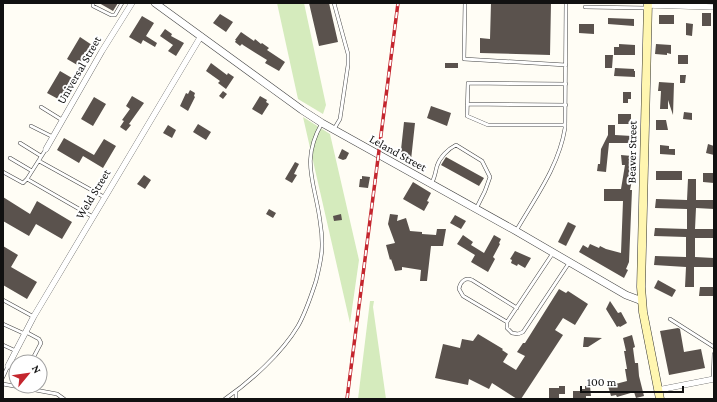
<svg xmlns="http://www.w3.org/2000/svg" width="717" height="402" font-family="'Crimson Pro',serif">
	<style>
		.green { fill: #d5ebbd }
		.building { fill: #5a524d }
		.lines { fill: none; stroke-linecap: round; stroke-linejoin: round }
		.service-casing { stroke: #444; stroke-width: 4 }
		.minor-casing { stroke: #444; stroke-width: 6 }
		.tertiary-casing { stroke: #444; stroke-width: 8 }
		.secondary-casing { stroke: #333; stroke-width: 9 }
		.service { stroke: #fff; stroke-width: 3 }
		.minor { stroke: #fff; stroke-width: 5.5 }
		.tertiary { stroke: #fff; stroke-width: 7 }
		.secondary { stroke: #fff6b0; stroke-width: 8 }
		.rail-casing { stroke: #c4262e; stroke-width: 3.5 }
		.rail { stroke: #fff; stroke-width: 2; stroke-dasharray: 6; stroke-linecap: butt }
		.labels { text-anchor: middle; stroke-width: 4; stroke-linejoin: round; paint-order: stroke }
		.street-label { font-size: 12px; fill: #111; stroke: #fff }
	</style>
	<rect width="100%" height="100%" fill="#fffdf5"/>
	<path class="green" d="M277,3H304L326,105L323,114L298,99Z
		M303,117L330,134L359,260L350,323Z
		M370,301H374L373,307L386,399H358Z"/>
	<path class="building" d="M99,3H118L113,11Z
		M309,3H329L338,42L319,46Z
		M491,3H551L550,55L480,53V38L490,39Z
		M702,13H711V26H702Z
		M220,14L233,22L226,32L213,23Z
		M659,15H674V24H659Z
		M142,16L154,23L146,36L157,43L155,47L143,40L141,44L129,37Z
		M608,18L634,19V26L608,24Z
		M686,23L693,24L692,36L686,35Z
		M579,24H594V34L579,33Z
		M165,29L172,34L171,36L184,43L176,56L168,51L173,45L160,36Z
		M241,32L254,41L255,39L261,44L262,43L269,48L267,50L285,62L279,71L265,63L267,60L243,45L242,44L240,46L235,42L236,40H235Z
		M80,37L92,45L79,66L67,59Z
		M619,44L635,45V55H614V47H619Z
		M656,44L671,45V54L667,53V55L655,54Z
		M605,55H613L612,68H605Z
		M678,55H688V64H678Z
		M211,63L227,75L228,73L234,77L226,89L218,83L220,81L206,71Z
		M445,63H458V68H445Z
		M615,68L634,69V71H635V77L614,76Z
		M60,71L72,78L60,100L47,93Z
		M680,75H686L685,83H680Z
		M659,82L674,83L673,115L668,100V109H660L661,91H658Z
		M190,90L195,93L194,96L195,97L188,111L180,106L186,93L188,94Z
		M223,91L227,94L223,99L219,96Z
		M623,92H631V99H628V103H623Z
		M132,96L144,103L129,124L131,125L126,131L120,127L124,121L122,120L130,109L126,106Z
		M260,96L267,100L266,102L269,104L262,115L252,109Z
		M94,97L106,104L93,126L81,119Z
		M431,106L451,113L447,126L427,118Z
		M684,112L692,113V120L683,119Z
		M618,114H631V124H618Z
		M656,120H666L668,130H656Z
		M404,122L415,123L411,160L400,159Z
		M198,124L211,132L206,140L193,132Z
		M168,125L176,130L172,138L163,133Z
		M608,125H615V135L632,136V143H609L606,172L597,171L598,164H600L601,149L608,135Z
		M64,138L94,155L104,139L116,146L103,168L83,156L79,163L57,150Z
		M708,144L714,146V155L706,153Z
		M660,145L669,146V149H675V155L660,154Z
		M342,149L349,153L346,159L343,160L338,158Z
		M621,155L632,156L630,175H633L630,190H632L629,262L626,269L628,270L624,278L579,252L583,245L588,248L590,244L599,248L600,246L606,249L621,253L623,201H604V189H621L625,165H622Z
		M446,157L484,178L479,186L441,165Z
		M295,162L299,164L294,174L297,175L292,183L285,179Z
		M656,171H682V180H656Z
		M703,173H714V183L703,182Z
		M144,175L151,180L145,189L137,184Z
		M362,176L370,177L368,188L359,187L360,179H362Z
		M688,179H696V200H714V209L696,208L695,229H714V238H695V257L714,258V267H694V287H685L686,267L654,265L655,256L686,257V237L654,236L655,228L687,229V209L655,208L656,199L687,200Z
		M413,182L431,193L427,201L429,202L424,211L403,199Z
		M3,197L30,214L37,201L72,222L62,239L36,224L29,236L3,221Z
		M269,209L276,213L273,218L266,214Z
		M341,214L342,220L334,221L333,216Z
		M390,214L398,215L397,221L406,218L410,231L422,232V234L436,235L437,229H446L443,246H431L427,281H420L421,270L402,267V270L395,271L391,259L390,260L386,245L395,243L388,224Z
		M455,215L466,221L461,229L450,223Z
		M568,222L576,226L566,246L558,242Z
		M463,235L473,242L471,245L484,253L494,235L501,239L499,243L500,244L493,257L495,259L488,272L471,262L475,255L457,244Z
		M3,246L18,255L11,267L37,282L27,299L3,285Z
		M515,251L531,258L525,268L518,264L517,266L511,263L512,260L510,259Z
		M658,280L676,290L672,297L654,288Z
		M700,287H714V296H699Z
		M559,289L566,293L568,291L588,304L575,325L563,318L555,330L563,335L521,399H517L492,383L489,389L469,379L468,385L435,378L443,344L460,348L462,339L473,341L478,334L503,349L502,350L508,354L503,362L516,370L525,356L517,352L523,343H525Z
		M610,301L618,313L621,312L627,323L620,327L619,326L617,327L606,309Z
		M678,328L680,329L684,352L701,349L705,368L669,375L660,331Z
		M632,335L635,347L633,348L635,363H638L639,376L644,396L636,398L634,392L617,397L616,395L611,396L608,386L627,381L625,369H627L624,351H626L623,338Z
		M584,337L602,338L588,347H583Z
		M559,386H565V394H559V399H549V388H559Z
		M585,386H590L591,396H586V399H573V391H581V389H585Z"/>
	<g class="lines">
		<defs>
			<path id="service" d="M93,3V6L111,15H115L122,3
				M334,3L348,54V65L340,119L334,129
				M465,3L464,59L566,65
				M585,7L647,8
				M467,104L566,105
				M41,107L62,120
				M565,125H488L467,116L468,83L566,84
				M31,126L53,137
				M20,143L41,156
				M46,149L27,179L93,217
				M10,158L32,171
				M39,161L104,197
				M3,172L23,183L27,179
				M431,184C435,178 435,173 437,166C440,157 448,149 456,145L482,161L490,177L485,191L476,209
				M516,231C535,198 559,166 565,128L566,3
				M553,253L507,322V328L512,333L518,334L523,332L569,263
				M3,300L34,317
				M670,319L714,347
				M507,322L463,296L459,289C460,282 465,277 472,280L517,308
				M3,324L25,334
				M26,332L39,339L41,343L31,362
				M3,345L16,351
				M3,377L8,366
				M713,379L714,354
				M3,384L57,394L64,399
				M225,399C251,381 282,353 298,326C306,312 311,296 316,281C322,257 324,245 320,221C315,182 300,161 322,123
				M236,399V391"/>
			<path id="minor" d="M647,5L714,7
				M46,149L102,51L132,3
				M8,366L34,316L201,36
				M658,390L714,379"/>
			<path id="tertiary" d="M155,3L302,110L322,123L516,231L626,295L642,301"/>
			<path id="secondary" d="M648,3L641,287L643,312L660,399"/>
		</defs>
		<use href="#service" class="service-casing"/>
		<use href="#minor" class="minor-casing"/>
		<use href="#tertiary" class="tertiary-casing"/>
		<use href="#secondary" class="secondary-casing"/>
		<use href="#service" class="service"/>
		<use href="#minor" class="minor"/>
		<use href="#tertiary" class="tertiary"/>
		<use href="#secondary" class="secondary"/>
		<defs>
			<path id="rail" d="M347,399L398,3"/>
		</defs>
		<use href="#rail" class="rail-casing"/>
		<use href="#rail" class="rail"/>
	</g>
	<g class="labels">
		<g class="street-label">
			<text transform="translate(79 70) rotate(-60)" y="4">Universal Street</text>
			<text transform="translate(632 152) rotate(-89)" y="4">Beaver Street</text>
			<text transform="translate(398 153) rotate(29)" y="4">Leland Street</text>
			<text transform="translate(93 194) rotate(-59)" y="4">Weld Street</text>
		</g>
	</g>
	<rect width="717" height="402" fill="none" stroke="#111111" stroke-width="8"/>
	<g transform="translate(28 374) rotate(61)"><circle r="19" fill="#ffffff" stroke="#a0a0a0"/>
	<path d="M0-3L7 15L0 10L-7 15Z" fill="#c4262e"/>
	<text y="-6" font-size="11" font-weight="bold" text-anchor="middle" fill="#111111">N</text>
	</g>
	<path d="M581 386v6h102v-6" fill="none" stroke="#111111" stroke-width="2"/>
	<text x="587" y="386" font-size="12" fill="#111111" stroke="#ffffff" stroke-width="3" paint-order="stroke">100 m</text>
</svg>
